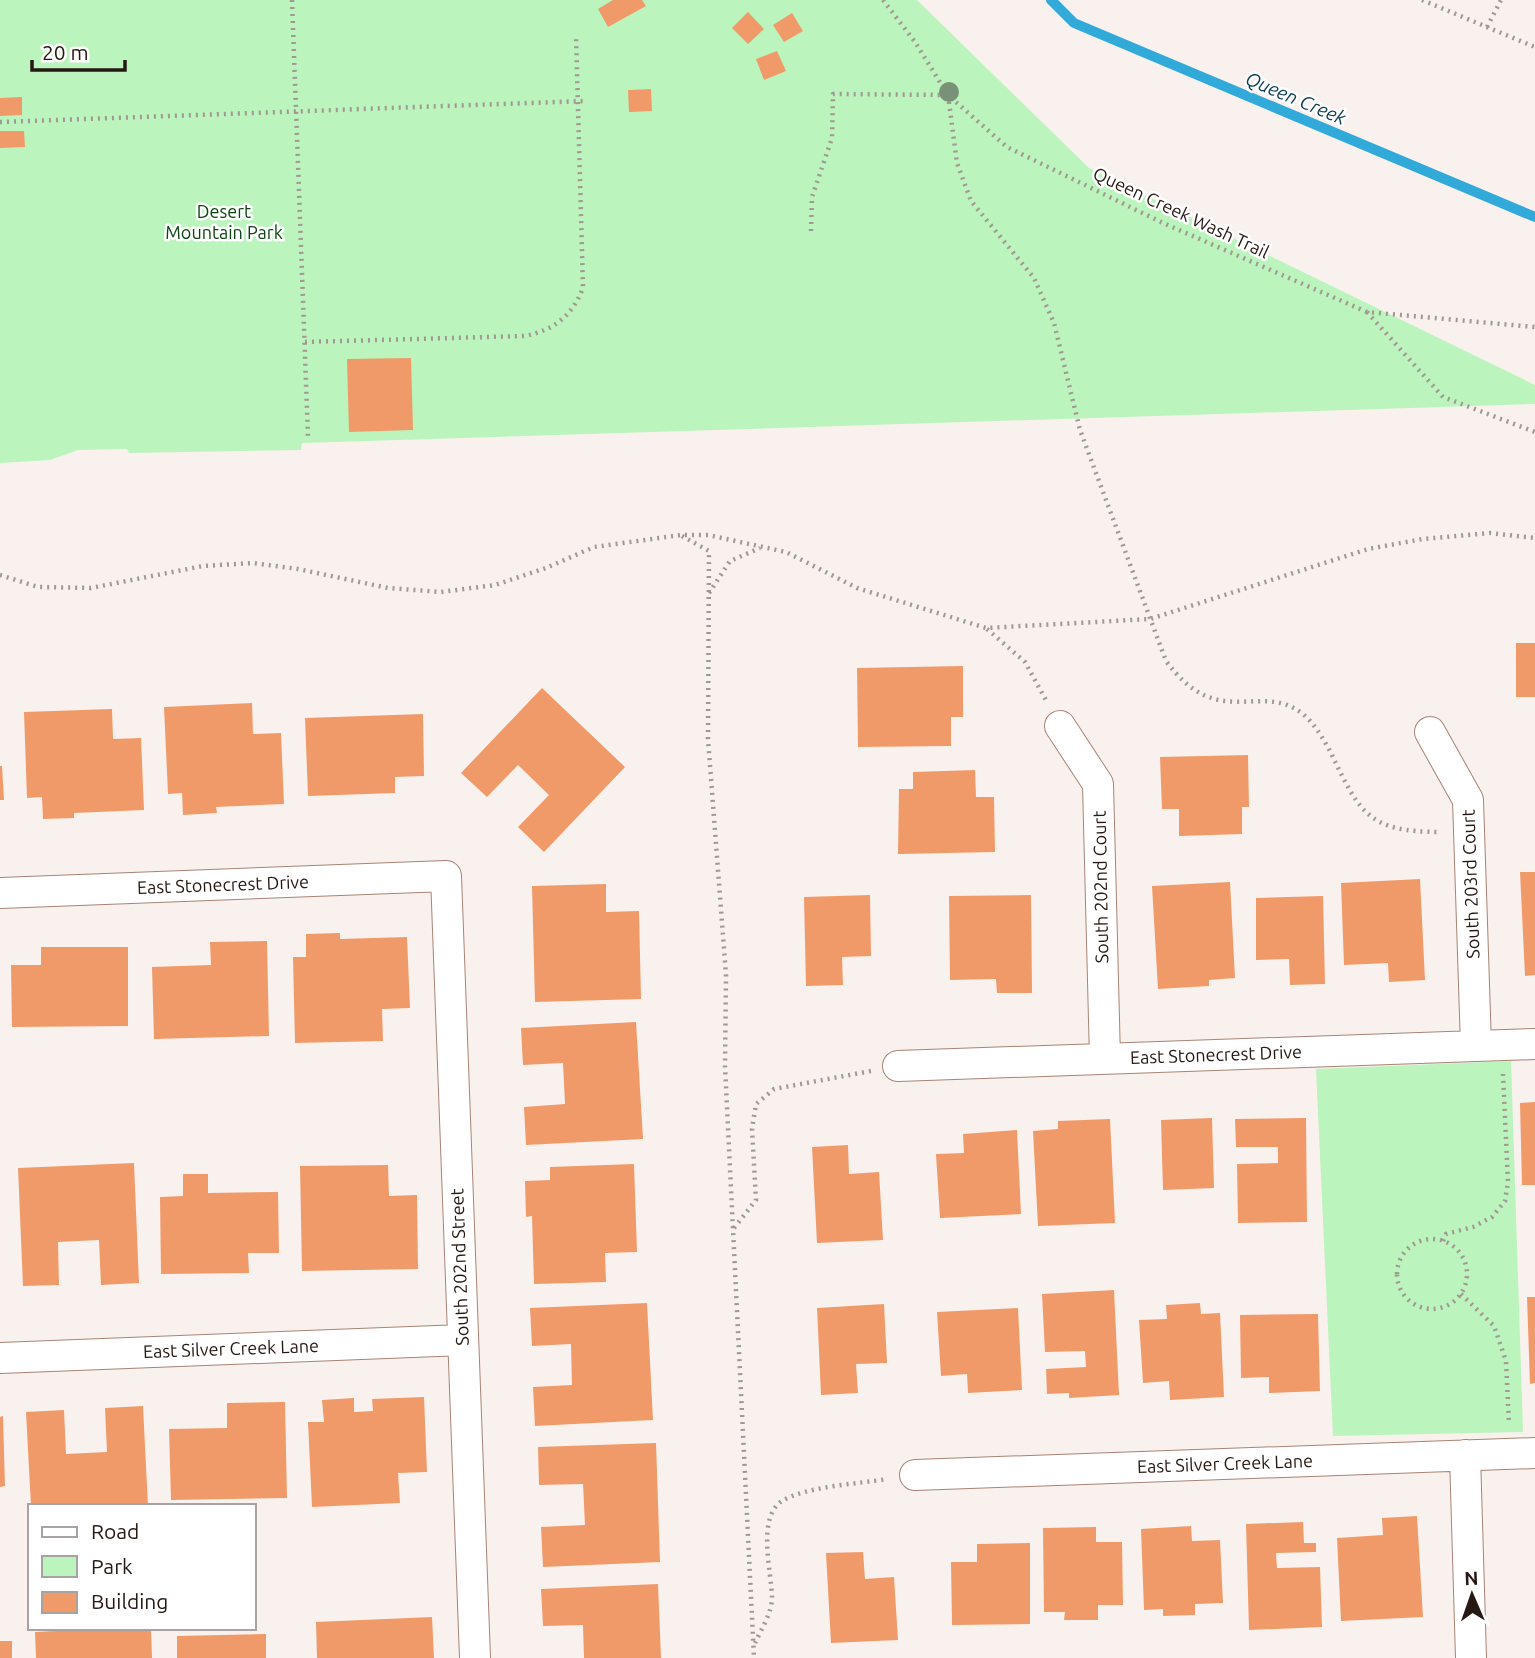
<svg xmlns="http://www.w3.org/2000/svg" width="1535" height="1658" font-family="Ubuntu,sans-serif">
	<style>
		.green { fill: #bbf4bc }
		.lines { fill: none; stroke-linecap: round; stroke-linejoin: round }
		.stream { stroke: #31aad9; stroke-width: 10 }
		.building { fill: #f19a69 }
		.minor-casing { stroke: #a78474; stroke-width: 32 }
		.path { stroke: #a19793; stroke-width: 4.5; stroke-dasharray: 2 5; stroke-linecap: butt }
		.minor { stroke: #fff; stroke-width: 30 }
		.tree { fill: #789177 }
		.labels { text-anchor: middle; stroke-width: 5; stroke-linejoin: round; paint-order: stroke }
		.park-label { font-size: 18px; fill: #0f4315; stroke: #fff }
		.street-label { font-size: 18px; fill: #261812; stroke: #fff }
		.water-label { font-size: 19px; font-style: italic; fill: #0c3e52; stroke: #fff }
	</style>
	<rect width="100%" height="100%" fill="#f9f1ee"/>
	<path class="green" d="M0,0H917L1089,168L1535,385V404L302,443L301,450L129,453L127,449L78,450L50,460L0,463Z
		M1511,1061L1523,1432L1333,1436L1316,1069Z"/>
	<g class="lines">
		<path class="stream" d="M1051,0L1074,23L1535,217"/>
	</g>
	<path class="building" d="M613,0H642L646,6L608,27L598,9Z
		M748,12L764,29L748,44L732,28Z
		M792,13L803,31L784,42L773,25Z
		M777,51L786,71L764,80L756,59Z
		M651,89L652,111L629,112L628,90Z
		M22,97V115L0,116V98Z
		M0,131H24L25,147L0,148Z
		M411,358L413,430L349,432L347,359Z
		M1516,643H1535V697H1516Z
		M963,666V717H951V746L858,747L857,668Z
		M542,688L625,767L544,852L518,827L549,795L518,765L487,797L461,773Z
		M252,703L253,734L281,733L284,804L216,807L217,813L183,815L182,793L168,794L164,707Z
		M112,709L113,739L141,738L144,810L74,813V818L43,819L42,797L27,798L24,712Z
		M423,714L424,776L395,777V793L308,796L305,718Z
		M1248,755L1249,807H1242V834L1179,836V809H1162L1160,757Z
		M0,766H2L4,800H0Z
		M975,770L976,797H994L995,852L898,854L899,789H913V772Z
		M1520,872H1535V975L1525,976Z
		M1420,879L1425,980L1389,982L1388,963L1344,965L1341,883Z
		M1230,882L1235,978L1209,980V986L1158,989L1152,886Z
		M606,884V912L639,911L641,999L535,1002L532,886Z
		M870,895L871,956L842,957L843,985L806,986L804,897Z
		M1031,895L1032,993H997L996,979L950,980L949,896Z
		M1323,896L1325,984L1290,985L1289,959L1256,960V898Z
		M340,933V939L407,937L410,1008L382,1009L383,1041L295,1043L293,957H306V934Z
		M267,941L269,1036L154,1039L152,967L211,965L210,942Z
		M41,947H128V1026L12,1027L11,965H41Z
		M636,1022L643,1139L526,1145L524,1107L565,1104L563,1063L523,1065L521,1028Z
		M1535,1102V1185H1522L1520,1103Z
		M1212,1118L1214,1188L1163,1190L1161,1120Z
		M1306,1118L1307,1222L1238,1223L1237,1164L1278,1163V1147H1236L1235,1119Z
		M1110,1119L1115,1223L1038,1226L1033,1131L1058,1129V1121Z
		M1017,1130L1021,1214L940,1218L936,1154L964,1153L963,1134Z
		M848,1145L849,1174L879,1172L883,1240L817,1243L812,1147Z
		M134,1163L139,1283L101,1285L99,1240L58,1242L59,1285L23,1286L18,1168Z
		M634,1164L637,1252L605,1253L606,1282L534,1284L532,1216L526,1217L525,1181L550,1180V1167Z
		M388,1165L389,1196L417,1195L418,1269L302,1271L300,1166Z
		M183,1174H208V1193L278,1192L279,1253H248L249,1273L161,1274L160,1197L183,1196Z
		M1114,1290L1119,1395L1069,1398V1393L1047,1394L1046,1369L1086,1367L1085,1351L1045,1352L1042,1294Z
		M1527,1297H1535V1383L1530,1384Z
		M647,1303L653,1420L535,1426L533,1387L572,1385L571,1344L532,1346L530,1308Z
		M1200,1303L1201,1314L1220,1313L1224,1397L1170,1400L1169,1381L1143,1383L1139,1320L1167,1319L1166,1305Z
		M884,1304L887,1363L856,1364L858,1393L821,1395L817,1308Z
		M1018,1308L1022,1390L968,1393L967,1374L941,1376L937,1312Z
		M1318,1314L1320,1391L1269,1393V1377L1241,1378L1240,1315Z
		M424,1397L427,1472L398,1473L400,1503L312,1507L308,1422H324L322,1400L354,1398V1412L373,1411L372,1399Z
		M285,1402L287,1498L171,1500L169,1429L227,1428V1403Z
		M143,1406L148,1506H31L26,1412L64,1410L66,1454L107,1452L105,1408Z
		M3,1416L5,1486L0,1487V1417Z
		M656,1443L660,1562L543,1567L541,1527L585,1525L583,1484L539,1485L538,1447Z
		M1417,1516L1423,1617L1341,1621L1337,1538L1383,1535L1382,1518Z
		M1303,1522L1304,1543H1316V1552L1276,1553L1277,1568L1320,1567L1322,1627L1249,1630L1246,1524Z
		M1191,1526L1192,1541L1220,1540L1223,1603L1195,1604V1615L1163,1616V1609L1144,1610L1141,1529Z
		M1096,1527V1542H1122L1123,1605H1098V1620H1064L1065,1612H1044L1043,1528Z
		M1030,1543V1624L952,1625L951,1562H977V1544Z
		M863,1552L865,1579L894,1577L898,1640L831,1643L826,1553Z
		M658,1584L661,1658H584L583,1625L543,1626L541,1589Z
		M432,1617L434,1658H317L316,1622Z
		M109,1628H151L152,1658H36L35,1632Z
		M266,1634V1658H177V1636Z
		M0,1641H12V1658H0Z"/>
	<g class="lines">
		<defs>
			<path id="minor" d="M1060,726L1098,784L1105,1059
				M1430,732L1468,800L1476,1046
				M0,893L446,876L475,1658
				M898,1066L1535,1044
				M0,1358L463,1340
				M1465,1455L1471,1658
				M915,1475L1535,1453"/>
		</defs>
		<use href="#minor" class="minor-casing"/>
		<path class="path" d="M292,0L308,437
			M883,0L915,42L948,95L1007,147L1163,223L1367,312L1535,327
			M1422,0L1535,47
			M1487,27L1501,0
			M948,95L957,163L971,201L1034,278L1054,323L1080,430L1166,661C1219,733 1259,680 1303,714C1315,724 1324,740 1331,753C1360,814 1369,832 1441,832
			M0,122L585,101
			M811,231L812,197L832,138L833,94L947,95
			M1367,312L1443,397L1535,432
			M305,342L525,336C554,330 572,316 583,288L576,35
			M682,536L709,551L708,739L726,975L725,1066L754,1658
			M0,575L38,587L91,588L203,566L253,563L298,569L388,588L441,592L495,585L546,568L594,547L681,535H708L786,552L857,588L986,628L1150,619L1368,549L1423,539L1490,533L1535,538
			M709,593L730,561L760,548
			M987,629L1025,662L1047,702
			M734,1228L756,1200L752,1129L756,1104L774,1089L871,1071
			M1397 1274a35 35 0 1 1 70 0a35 35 0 1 1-70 0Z
			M1443,1241L1446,1234L1473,1227L1492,1217L1505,1201L1508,1182L1503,1074
			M1461,1294L1494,1326L1506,1361L1509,1424
			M755,1643C761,1630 772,1612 772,1598C772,1573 756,1518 782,1501C807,1486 858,1484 887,1479"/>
		<use href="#minor" class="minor"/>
	</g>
	<circle class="tree" cx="949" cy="92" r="10"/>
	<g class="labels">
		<g class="park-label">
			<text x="224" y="218">Desert<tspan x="224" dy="21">Mountain Park</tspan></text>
		</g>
		<g class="street-label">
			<text transform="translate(1181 213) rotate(25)" y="6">Queen Creek Wash Trail</text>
			<text transform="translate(1471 884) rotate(-92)" y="6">South 203rd Court</text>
			<text transform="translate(223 885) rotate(-2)" y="6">East Stonecrest Drive</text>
			<text transform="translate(1101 887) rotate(-91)" y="6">South 202nd Court</text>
			<text transform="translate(1216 1055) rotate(-2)" y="6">East Stonecrest Drive</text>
			<text transform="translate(460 1267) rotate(-92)" y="6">South 202nd Street</text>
			<text transform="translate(231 1349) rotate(-2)" y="6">East Silver Creek Lane</text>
			<text transform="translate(1225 1464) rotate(-2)" y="6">East Silver Creek Lane</text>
		</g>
		<g class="water-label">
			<text transform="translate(1296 98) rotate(23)" y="7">Queen Creek</text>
		</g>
	</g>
	<rect x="28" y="1504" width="228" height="126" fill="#ffffff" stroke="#a8a3a0" stroke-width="2"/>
	<rect x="42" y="1527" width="35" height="10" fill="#ffffff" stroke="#a8a3a0" stroke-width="2"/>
	<text x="91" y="1539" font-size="21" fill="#261812">Road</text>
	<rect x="42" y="1556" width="35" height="21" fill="#bbf4bc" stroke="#a8a3a0" stroke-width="2"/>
	<text x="91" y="1574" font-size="21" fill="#261812">Park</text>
	<rect x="42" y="1592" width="35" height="21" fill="#f19a69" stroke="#a8a3a0" stroke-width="2"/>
	<text x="91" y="1609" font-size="21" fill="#261812">Building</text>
	<g transform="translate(1472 1595) rotate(358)" stroke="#ffffff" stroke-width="5" paint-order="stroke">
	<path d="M0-5L12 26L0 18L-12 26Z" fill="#261812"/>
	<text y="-10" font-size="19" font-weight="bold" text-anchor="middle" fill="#261812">N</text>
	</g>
	<path d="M32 60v10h93v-10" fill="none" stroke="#261812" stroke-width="3.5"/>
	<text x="42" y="60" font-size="21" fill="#261812" stroke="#ffffff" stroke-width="5" paint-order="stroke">20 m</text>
</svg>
